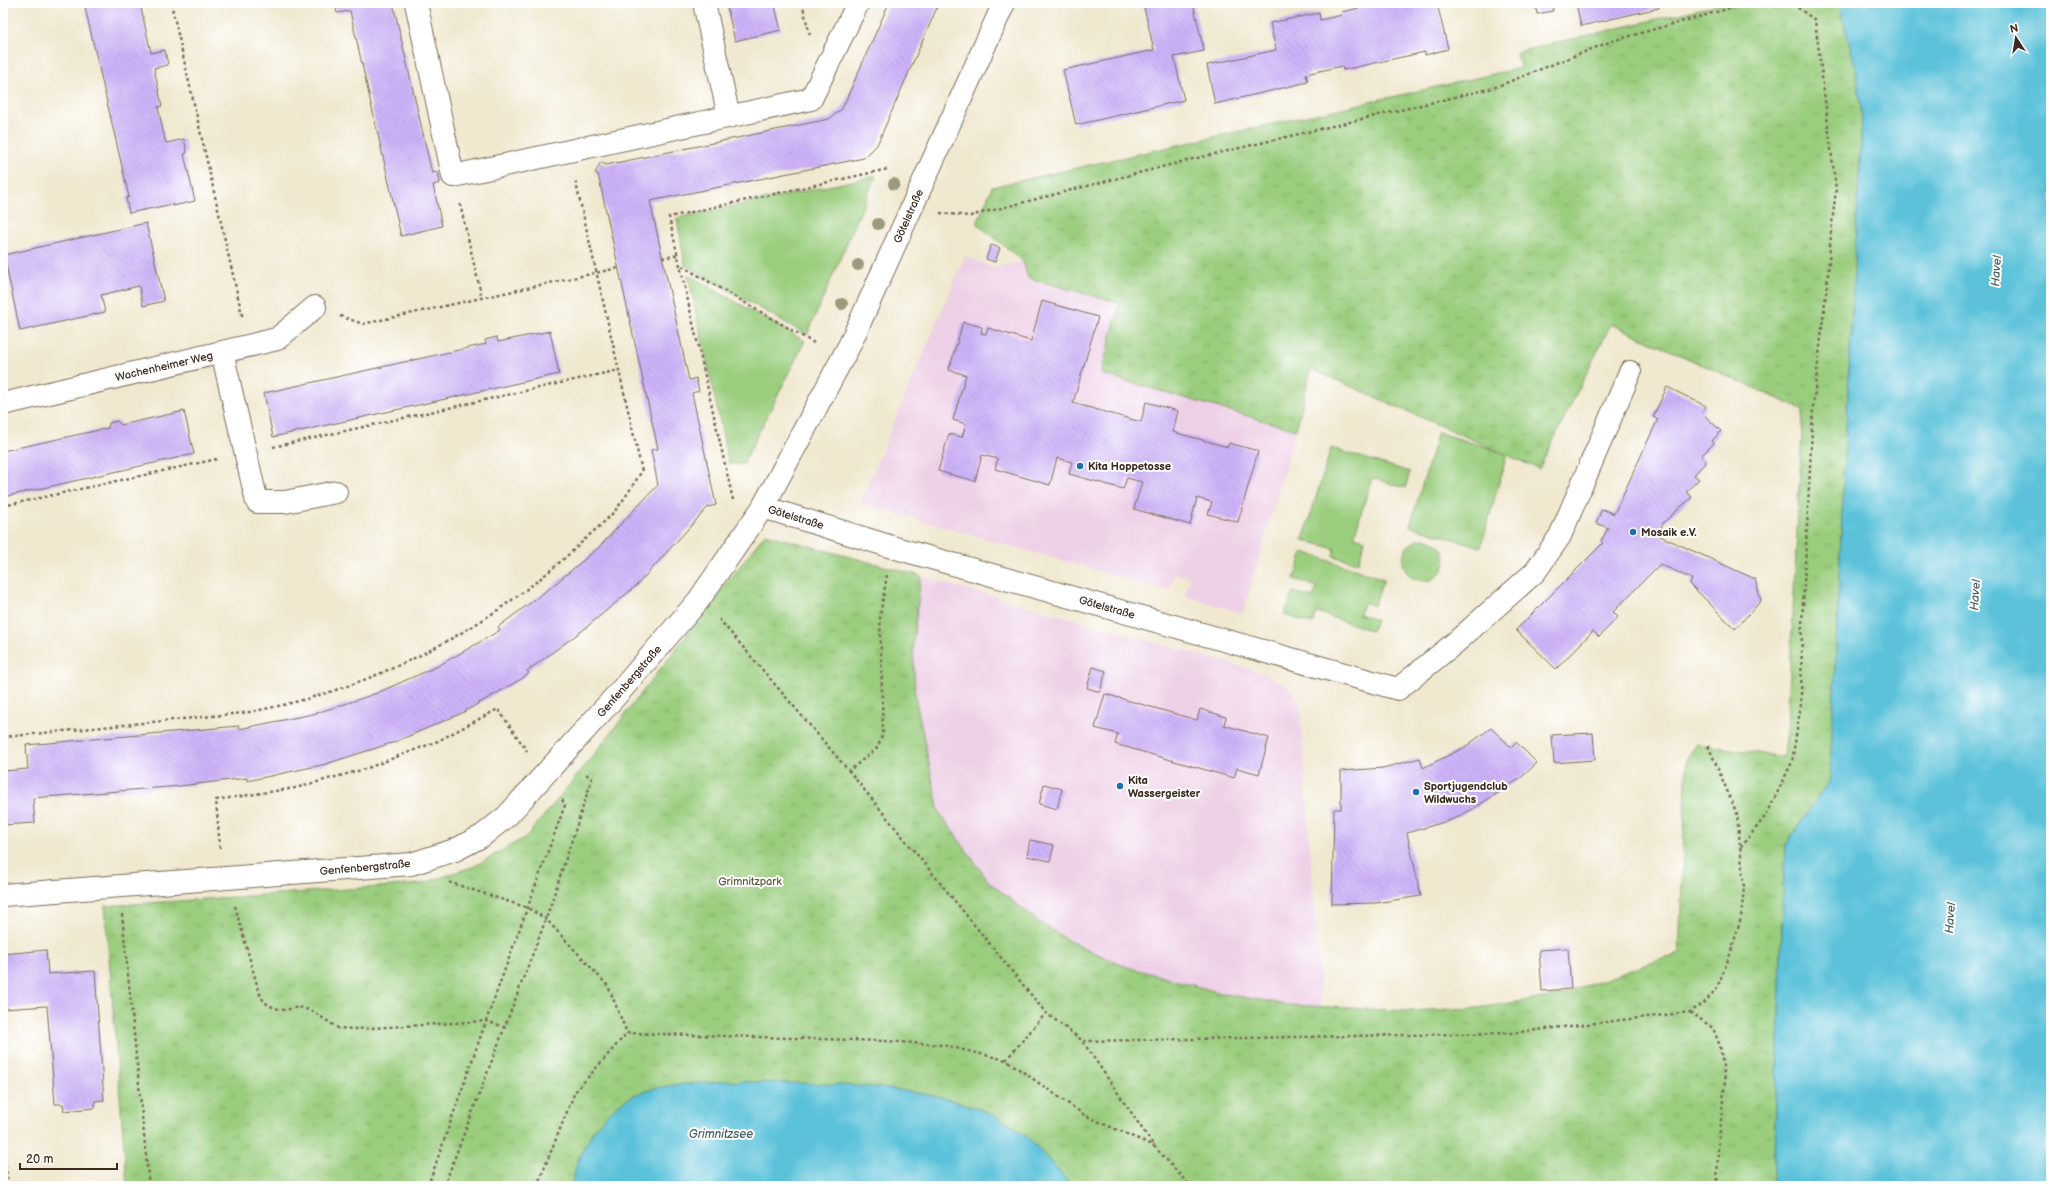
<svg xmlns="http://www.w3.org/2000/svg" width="2054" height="1189" font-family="'Balsamiq Sans',sans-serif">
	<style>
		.built { fill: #eed0e7 }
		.grass { fill: #9acd7d; stroke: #6a7c4e }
		.park { fill: url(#park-tufts); stroke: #6a7c4e }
		.water { fill: #5cc2da; stroke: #4c767c }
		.building { fill: url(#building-back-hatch) }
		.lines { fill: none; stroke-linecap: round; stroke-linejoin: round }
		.minor-casing { stroke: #7a6c5c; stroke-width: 24 }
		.path { stroke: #7a6c5c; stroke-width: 2.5; stroke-dasharray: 3 3; stroke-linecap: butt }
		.minor { stroke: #fff; stroke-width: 22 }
		.tree { fill: #9c9a7d }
		.poi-dot { fill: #1f6fb2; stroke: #fff; stroke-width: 1.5 }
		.labels { text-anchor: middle; stroke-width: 4; stroke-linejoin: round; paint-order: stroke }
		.street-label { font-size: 11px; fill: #3b2a1e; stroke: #fff }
		.poi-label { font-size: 11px; font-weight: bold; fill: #3b2a1e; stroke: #fff; text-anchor: start }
		.park-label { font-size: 11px; fill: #585b3a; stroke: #fff }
		.water-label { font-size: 12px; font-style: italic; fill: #475f60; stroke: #fff }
	</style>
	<defs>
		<pattern id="park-tufts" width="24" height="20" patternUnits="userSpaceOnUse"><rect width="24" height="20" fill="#9acd7d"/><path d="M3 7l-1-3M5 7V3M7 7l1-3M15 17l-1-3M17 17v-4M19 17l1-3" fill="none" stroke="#86b06c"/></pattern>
		<pattern id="building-back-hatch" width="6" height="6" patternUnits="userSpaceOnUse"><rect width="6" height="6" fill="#cdb3f9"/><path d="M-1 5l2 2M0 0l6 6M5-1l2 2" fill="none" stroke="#b19ad5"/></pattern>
	</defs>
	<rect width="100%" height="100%" fill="#fff"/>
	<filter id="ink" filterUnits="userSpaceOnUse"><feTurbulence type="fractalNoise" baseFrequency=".025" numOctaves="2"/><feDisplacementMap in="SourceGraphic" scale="8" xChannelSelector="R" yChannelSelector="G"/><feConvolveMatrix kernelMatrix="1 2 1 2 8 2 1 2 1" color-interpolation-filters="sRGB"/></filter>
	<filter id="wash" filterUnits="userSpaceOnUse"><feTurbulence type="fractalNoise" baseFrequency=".012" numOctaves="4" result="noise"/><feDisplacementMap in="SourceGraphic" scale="16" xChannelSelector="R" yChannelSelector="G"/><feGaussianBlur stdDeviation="0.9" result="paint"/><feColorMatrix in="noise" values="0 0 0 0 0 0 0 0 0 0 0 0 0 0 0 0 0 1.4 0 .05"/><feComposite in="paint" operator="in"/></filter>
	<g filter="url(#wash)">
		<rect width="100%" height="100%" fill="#f0e8cf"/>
		<path class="built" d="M965,256L994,268L1023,261L1028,278L1120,303L1101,374L1296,430L1243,613L1185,596L1190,577L1174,573L1169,591L860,503Z
			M921,576L1260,672L1288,686L1300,703L1321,1007L1289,1005L1225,994L1127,967L1069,941L1039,922L989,882L939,812L915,696L913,642Z"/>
		<path class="grass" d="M876,176L807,335L685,265L677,218Z
			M688,275L805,341L743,464H729Z
			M1438,432L1507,454L1481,547L1410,526Z
			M1331,448L1410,472L1405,488L1372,478L1354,537L1365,540L1358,563L1333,556L1335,549L1303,540Z
			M1403 560a21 21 0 1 1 42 0a21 21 0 1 1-42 0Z
			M1303,552L1384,579L1374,606L1364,602L1359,614L1376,620L1372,631L1317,612L1312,624L1284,615L1293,592L1313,598L1317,587L1294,579Z"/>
		<path class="park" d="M1725,3H1839L1857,74L1862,119L1846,429L1830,779L1785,846L1773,1186H1072L1041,1152L1010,1125L942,1098L891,1090L725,1081L636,1094L614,1109L594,1129L578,1160L572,1186H127L105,906L421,884L475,866L527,836L585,766L765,534L921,576L913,642L915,696L939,812L989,882L1039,922L1069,941L1127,967L1225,994L1289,1005L1407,1011L1477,1008L1558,996L1679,953L1687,758L1697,744L1784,757L1787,731L1803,410L1611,324L1539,469L1311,369L1296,430L1101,374L1120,303L1028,278L1023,261L977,224L992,187L1520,68L1517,52Z"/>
		<path class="water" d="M1839,3H2051V1186H1773L1785,846L1830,779L1846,429L1862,119L1857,74Z
			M725,1081C810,1085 936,1079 1010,1124C1033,1139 1053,1166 1072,1186H572C574,1177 575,1167 579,1159C589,1133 610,1105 637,1094C664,1083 696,1084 725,1081Z"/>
		<g id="blocks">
			<path class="building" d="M84,3H140L151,53L165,50L168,65L154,68L162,106L158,107L165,140L166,143L184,139L187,153L184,154L195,201L173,206V204L129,213L126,198L129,197Z
				M335,3H393L432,173L438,172L440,183L433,185L442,226L401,236L350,11L337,13Z
				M726,3H774L781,30L735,41Z
				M889,3H939L877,145L864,158L650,201L689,380L696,378L699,391L692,393L716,505L708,507L637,585L583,630L527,671L529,673L523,678L462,713L395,742L326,764L247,781V778L180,786L33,798L35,823L3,825V771L28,769L26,745L239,726V729L313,714L342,705L377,693L438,666L492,635L500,630L498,627L550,588L598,548L658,485L651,450L658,449L598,174L595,173L601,162L606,165L829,119L842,109Z
				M1143,3H1193L1204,51L1174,57L1184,100L1076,125L1063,70L1154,50Z
				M1382,3H1437L1448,49L1425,55V52L1343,70L1342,66L1306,74L1308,82L1215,104L1207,65L1276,50L1270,23L1319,13L1320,20L1342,15L1341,12Z
				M1535,3H1552L1553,11L1537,14Z
				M1576,3H1658L1659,8L1581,26Z
				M146,223L164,301L143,306L139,286L101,295L105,312L20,331L4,255Z
				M991,245L1000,248L995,262L986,259Z
				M1042,301L1098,317L1073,403L1141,422L1146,402L1178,411L1173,432L1228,447L1229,443L1258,451L1238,522L1208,514L1212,502L1197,498L1190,525L1134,509L1142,482L1127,478L1123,489L1069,474L1072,462L1057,458L1050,485L995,469L998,459L982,455L975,481L938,471L949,434L962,437L966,424L953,420L966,375L949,370L963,322L982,327L981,333L986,334L988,328L1031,341Z
				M550,331L559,374L273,437L264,393L486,344L485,340L497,337L498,342Z
				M1667,387L1706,406L1702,413L1721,431L1712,441L1714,443L1701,456L1706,462L1694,475L1699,479L1686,492L1692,497L1663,523L1658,535L1755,579L1761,601L1735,629L1690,584L1692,579L1660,564L1613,612L1618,617L1599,637L1593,631L1556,669L1516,630L1603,543L1601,541L1608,528L1596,523L1602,509L1614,514L1658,419L1653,417Z
				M184,411L194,454L3,497V451L108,428L109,423L117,421L121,425Z
				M1093,667L1106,671L1100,692L1087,688Z
				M1105,694L1197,720L1200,709L1226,717L1224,725L1269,738L1259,774L1237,768L1234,778L1115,744L1118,734L1095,728Z
				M1491,728L1511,747L1516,742L1537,763L1522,777L1473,809L1451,820L1407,833L1421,896L1376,903L1332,904L1334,809H1341V771L1383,768L1420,758L1423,768L1465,747Z
				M1593,733L1595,760L1554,763L1552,735Z
				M1044,784L1062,789L1057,809L1039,804Z
				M1030,840L1054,845L1050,861L1027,856Z
				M1568,948L1571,989L1542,991L1539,950Z
				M46,950L48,974L95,971L104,1100L95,1101V1108L64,1111L63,1104H55L47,1006L3,1009V954Z"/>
		</g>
	</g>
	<g filter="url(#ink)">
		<use href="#blocks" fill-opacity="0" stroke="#7a6c5c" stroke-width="1"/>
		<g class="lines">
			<defs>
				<path id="minor" d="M416,3L453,176L811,99L858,3
					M704,3L729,117
					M222,352L257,502H285L336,492
					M3,404L277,339L315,307
					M763,507L892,547L1398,689L1456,642L1535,572L1560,536L1630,372
					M3,895L411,864L455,850L482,836L507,816L622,689L698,601L763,507L850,344L1004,3"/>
			</defs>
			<use href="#minor" class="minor-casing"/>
			<path class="path" d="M171,3L243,319
				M802,3L810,36
				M460,204L482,298
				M940,213L970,216L1189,160L1493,88L1612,41L1738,6L1794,5L1815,20L1836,189L1831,233L1828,275L1813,408L1802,625L1801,704L1792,762L1767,814L1741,847
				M662,258L678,255
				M682,266L814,343
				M340,316L363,324L618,268
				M273,447L619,370
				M733,500L669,217L888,169
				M3,506L217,459
				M887,575L880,616L883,734L877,748L849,771L1046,1013L1083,1041L1511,1033L1690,1012L1704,1003L1717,988L1731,952L1741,918L1744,887L1737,814L1707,743
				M719,619L849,771
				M3,737L243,713C369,692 490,630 582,542C593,531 607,521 617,508C626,497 634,483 642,471L575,179
				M220,848L216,800L295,788L365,769L438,741L498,709L527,751
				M449,882L528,908L546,919L608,986L627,1033L885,1041L943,1045L1006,1060L1086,1116L1154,1146
				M235,906L259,992L264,1002L274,1008L285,1010L299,1007L312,1011L338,1028L356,1029L486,1021L504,1027
				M122,914L149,1186
				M1690,1012L1713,1028L1720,1046L1725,1081L1718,1149L1717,1186
				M1083,1042L1154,1146L1190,1186
				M1006,1060L1046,1013
				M3,1141L8,1186
				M428,1186L486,1021L565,805L561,798
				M444,1186L546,919L592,779L584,772
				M537,1186L575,1092L627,1033"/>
			<use href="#minor" class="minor"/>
		</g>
		<g class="tree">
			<circle cx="894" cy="184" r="6"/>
			<circle cx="878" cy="224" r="6"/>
			<circle cx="858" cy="265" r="6"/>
			<circle cx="842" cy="304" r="6"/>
		</g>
	</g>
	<g class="poi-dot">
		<circle cx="1080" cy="466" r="4"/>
		<circle cx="1633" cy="532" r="4"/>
		<circle cx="1120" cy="786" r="4"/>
		<circle cx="1416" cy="792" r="4"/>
	</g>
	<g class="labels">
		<g class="street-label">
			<text transform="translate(908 216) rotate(-66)" y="4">Götelstraße</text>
			<text transform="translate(164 366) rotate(-13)" y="4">Wachenheimer Weg</text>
			<text transform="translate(796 517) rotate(17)" y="4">Götelstraße</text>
			<text transform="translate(1107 607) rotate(16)" y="4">Götelstraße</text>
			<text transform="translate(629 681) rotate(-49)" y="4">Genfenbergstraße</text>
			<text transform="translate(365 867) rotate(-5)" y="4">Genfenbergstraße</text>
		</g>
		<g class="poi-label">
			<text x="1088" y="470">Kita Hoppetosse</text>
			<text x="1641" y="536">Mosaik e.V.</text>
			<text x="1128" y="784">Kita<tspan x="1128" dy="13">Wassergeister</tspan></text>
			<text x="1424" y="790">Sportjugendclub<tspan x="1424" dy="13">Wildwuchs</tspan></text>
		</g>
		<g class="park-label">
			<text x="750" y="885">Grimnitzpark</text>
		</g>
		<g class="water-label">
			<text transform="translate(1996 271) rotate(-86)" y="4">Havel</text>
			<text transform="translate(1975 595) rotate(-86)" y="4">Havel</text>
			<text transform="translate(1950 918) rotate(-86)" y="4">Havel</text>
			<text x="721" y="1138">Grimnitzsee</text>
		</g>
	</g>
	<rect width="2054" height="1189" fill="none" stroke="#fff" stroke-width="16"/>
	<g transform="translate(2016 38) rotate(348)" stroke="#ffffff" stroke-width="3" paint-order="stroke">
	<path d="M0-3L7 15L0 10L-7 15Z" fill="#3b2a1e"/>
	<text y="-6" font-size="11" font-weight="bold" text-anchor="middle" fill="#3b2a1e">N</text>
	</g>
	<path d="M20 1163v6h97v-6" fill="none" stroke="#3b2a1e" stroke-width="2"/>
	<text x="26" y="1163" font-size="12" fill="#3b2a1e" stroke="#ffffff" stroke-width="3" paint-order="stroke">20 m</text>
</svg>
